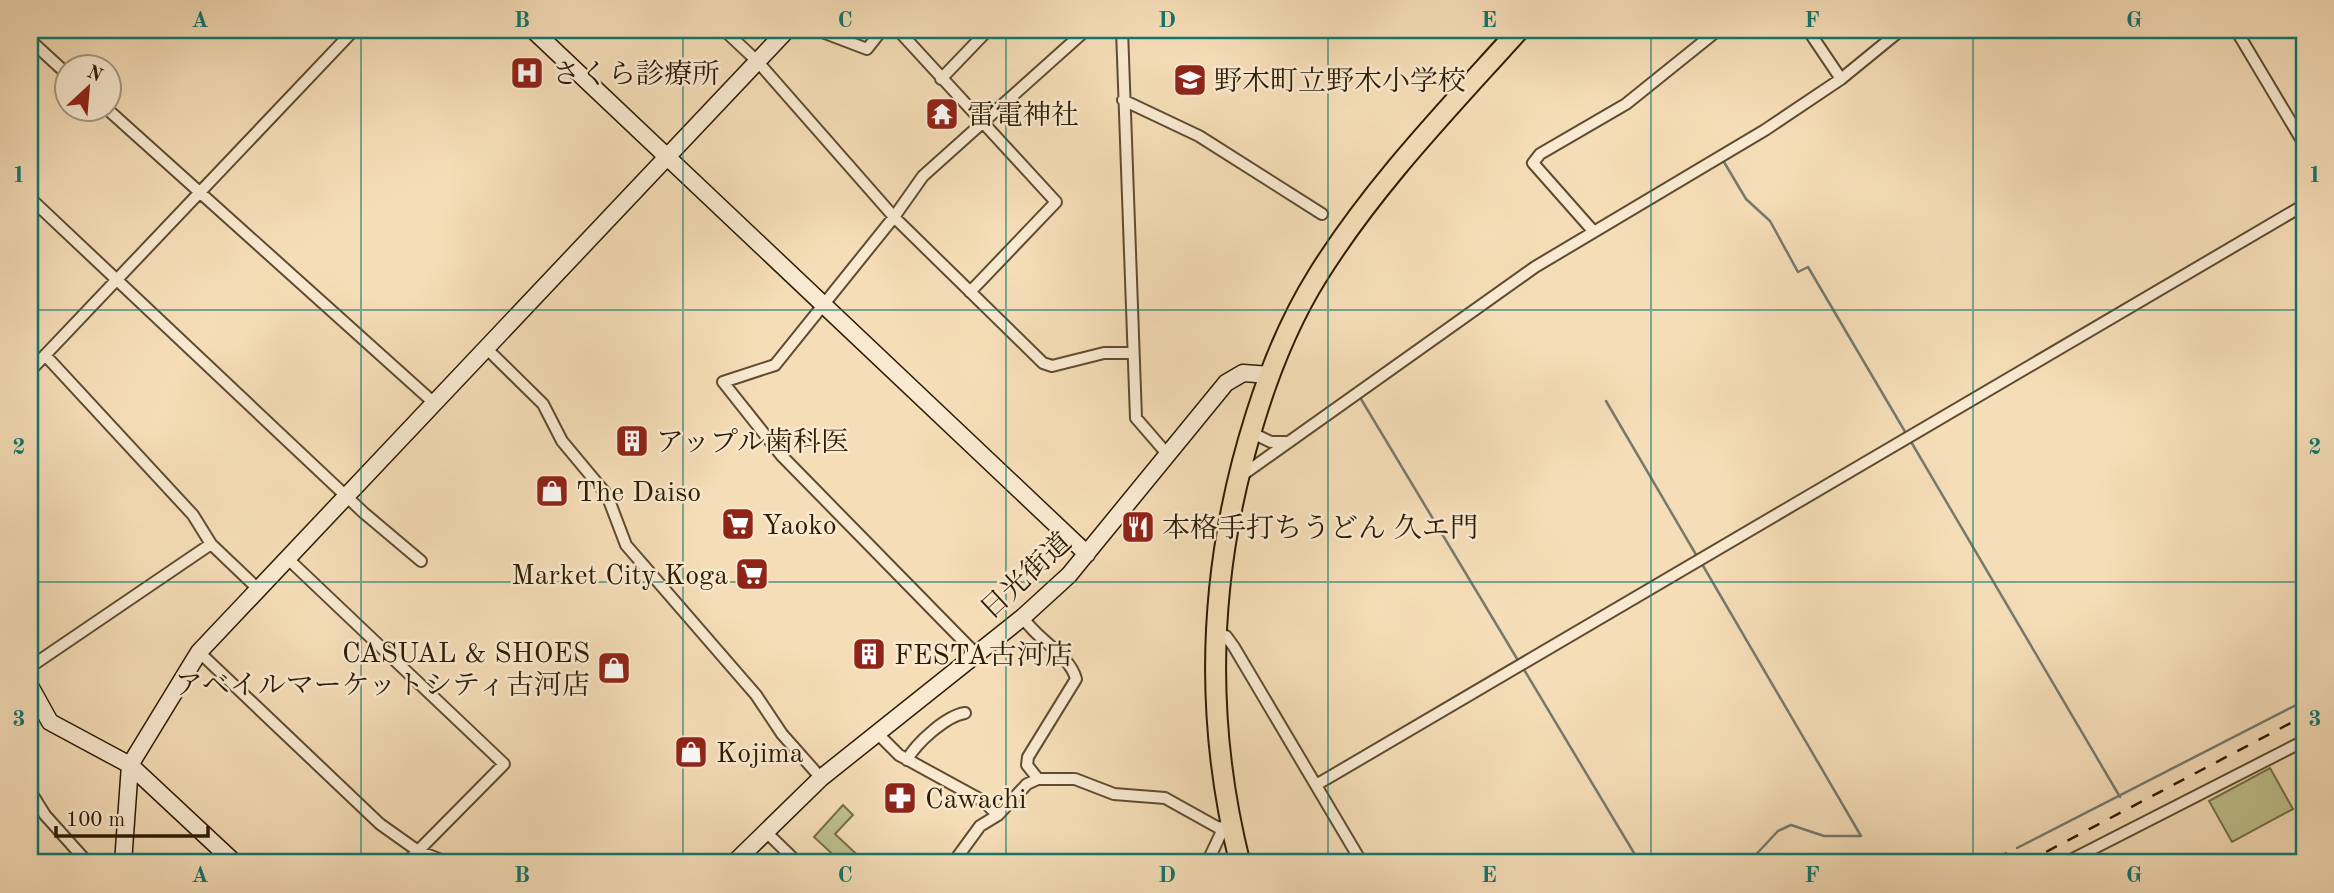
<svg xmlns="http://www.w3.org/2000/svg" width="2334" height="893" font-family="'Old Standard TT','Noto Serif JP',serif">
	<style>
		.green { fill: #bec08d; stroke: #766e48; stroke-width: 2 }
		.lines { fill: none; stroke-linecap: round; stroke-linejoin: round }
		.stream { stroke: #737a70; stroke-width: 2.5 }
		.street-casing { stroke: #5f4c30; stroke-width: 14 }
		.secondary-casing { stroke: #2d1c03; stroke-width: 19 }
		.highway-casing { stroke: #2d1c03; stroke-width: 23 }
		.street { stroke: #f8e9d0; stroke-width: 10 }
		.secondary { stroke: #f8e9d0; stroke-width: 16 }
		.highway { stroke: #f5ddb7; stroke-width: 19 }
		.rail { stroke: #2d1c03; stroke-width: 2.5; stroke-dasharray: 12 12; stroke-linecap: butt }
		.grid { fill: none; stroke: #0f766e; stroke-width: 2; stroke-opacity: 0.55 }
		.labels { text-anchor: middle; stroke-width: 5; stroke-linejoin: round; paint-order: stroke }
		.poi-label { font-size: 28px; fill: #2d1c03; stroke: #f8e9d0; text-anchor: start }
		.street-label { font-size: 28px; fill: #2d1c03; stroke: #f8e9d0 }
		.neatline { fill: none; stroke: #0f766e; stroke-width: 2.5 }
		.grid-label { font-size: 23px; text-anchor: middle; font-weight: bold; fill: #0f766e }
	</style>
	<rect width="100%" height="100%" fill="#f5ddb7"/>
	<filter id="stains"><feTurbulence type="fractalNoise" baseFrequency=".00286" numOctaves="4"/><feColorMatrix values="0 0 0 0 .2 0 0 0 0 .09 0 0 0 0 .02 0 0 0 .5 -.17"/></filter>
	<radialGradient id="worn" r=".72"><stop offset=".6" stop-color="#630" stop-opacity="0"/><stop offset="1" stop-color="#630" stop-opacity=".3"/></radialGradient>
	<path class="green" d="M2270,768L2293,809L2232,842L2209,801Z
		M843,805L853,815L835,834L866,863H842L814,837Z"/>
	<g class="lines">
		<path class="stream" d="M1724,162L1746,199L1770,221L1798,272L1808,267L1907,435
			M1361,399L1519,662
			M1606,401L1698,558
			M1910,440L2120,797
			M1702,564L1861,836
			M1523,668L1640,863
			M2017,848L2304,701
			M1748,863L1778,831L1791,825L1824,836H1861
			M1986,863L2006,853"/>
		<defs>
			<path id="street" d="M724,30L758,62L894,217L1043,363L1052,366L1104,353H1132
				M817,30L867,49L882,30
				M898,30L1056,202L970,292
				M1122,30L1136,418L1168,455
				M1808,30L1841,79
				M2236,30L2304,144
				M30,40L66,73
				M941,79L988,30
				M1123,100L1199,136L1322,214
				M106,108L433,402
				M30,198L364,513L421,561
				M1594,232L1533,163L1540,154L1626,104L1718,30
				M485,347L543,404L562,441L607,495L626,545L756,695L782,734L821,778
				M45,355L193,515L211,544L257,588
				M30,371L354,30
				M1250,432L1271,442H1287
				M1241,476L1535,267L1765,130L1841,79L1901,30
				M1023,617C1036,640 1069,653 1076,679L1028,757L1027,765L1038,779
				M1214,633L1226,636L1234,647L1362,863
				M199,652L380,824L418,851L504,764L286,557
				M976,654L781,455L723,382L775,365L894,217L923,176L1086,30
				M30,667L211,544
				M877,733L899,755L983,801L998,815
				M907,760C916,743 946,716 965,713
				M1316,785L2304,205
				M30,791L45,815L88,863
				M765,831L798,863
				M30,861L46,863
				M406,863L418,851L449,863
				M953,863L980,826L998,815L1027,784L1038,779H1075L1114,794L1165,798L1217,827L1232,829
				M1207,863L1223,829
				M2065,863L2304,741"/>
			<path id="secondary" d="M533,30L1087,554
				M30,686L50,722L130,765L235,863
				M123,863L130,765L199,652L787,30
				M734,863L821,778L1023,617L1069,575L1226,383L1243,373L1270,375"/>
			<path id="highway" d="M1240,863C1202,712 1209,563 1256,415C1271,367 1291,318 1318,275C1374,185 1449,108 1519,30"/>
		</defs>
		<use href="#street" class="street-casing"/>
		<use href="#secondary" class="secondary-casing"/>
		<use href="#highway" class="highway-casing"/>
		<use href="#street" class="street"/>
		<use href="#secondary" class="secondary"/>
		<use href="#highway" class="highway"/>
		<path class="rail" d="M2025,863L2304,716"/>
	</g>
	<path class="grid" d="M361,30V863M683,30V863M1006,30V863M1328,30V863M1651,30V863M1973,30V863M30,310H2304M30,582H2304"/>
	<defs>
		<symbol id="hospital-square" viewBox="-11 -11 22 22"><rect x="-9" y="-9" width="18" height="18" rx="4" fill="#8f2418" stroke="#f8e9d0"/><path d="M-5-5h3v3.5h4V-5h3V5h-3V1.5h-4V5h-3Z" fill="#fff"/></symbol>
		<symbol id="school-square" viewBox="-11 -11 22 22"><rect x="-9" y="-9" width="18" height="18" rx="4" fill="#8f2418" stroke="#f8e9d0"/><path d="M0-5L7-2L0 1L-7-2ZM-4 1L0 2.5L4 1V4Q0 6-4 4Z" fill="#fff"/></symbol>
		<symbol id="temple-square" viewBox="-11 -11 22 22"><rect x="-9" y="-9" width="18" height="18" rx="4" fill="#8f2418" stroke="#f8e9d0"/><path d="M0-6L5-2H3V0L6.5 2.5H4V6H1.5V3h-3V6H-4V2.5H-6.5L-3 0V-2H-5Z" fill="#fff"/></symbol>
		<symbol id="building-square" viewBox="-11 -11 22 22"><rect x="-9" y="-9" width="18" height="18" rx="4" fill="#8f2418" stroke="#f8e9d0"/><path d="M-4-6H4V6H1V3H-1V6H-4ZM-2.5-4.3h1.7v1.8h-1.7ZM.8-4.3h1.7v1.8H.8ZM-2.5-1h1.7V.8h-1.7ZM.8-1h1.7V.8H.8Z" fill="#fff"/></symbol>
		<symbol id="shop-square" viewBox="-11 -11 22 22"><rect x="-9" y="-9" width="18" height="18" rx="4" fill="#8f2418" stroke="#f8e9d0"/><path d="M-5-2.5h2.3a2.7 3.5 0 0 1 5.4 0H5L5.5 6h-11ZM-1.5-2.5h3a1.5 2.3 0 0 0-3 0Z" fill="#fff"/></symbol>
		<symbol id="supermarket-square" viewBox="-11 -11 22 22"><rect x="-9" y="-9" width="18" height="18" rx="4" fill="#8f2418" stroke="#f8e9d0"/><path d="M-6-5.5h2.5l.6 2H6L4.5 2H-2.5L-4.4-4H-6ZM-1.5 3.2a1.3 1.3 0 1 0 .1 0ZM3 3.2a1.3 1.3 0 1 0 .1 0Z" fill="#fff"/></symbol>
		<symbol id="restaurant-square" viewBox="-11 -11 22 22"><rect x="-9" y="-9" width="18" height="18" rx="4" fill="#8f2418" stroke="#f8e9d0"/><path d="M-5-6h1v4h1v-4h1v4h1v-4h1v5L-1.5 .5V6h-2V.5L-5-1ZM5-6V6H3V1.5H1.5Q1.5-4 5-6Z" fill="#fff"/></symbol>
		<symbol id="pharmacy-square" viewBox="-11 -11 22 22"><rect x="-9" y="-9" width="18" height="18" rx="4" fill="#8f2418" stroke="#f8e9d0"/><path d="M-2-6h4v4h4v4h-4v4h-4v-4h-4v-4h4Z" fill="#fff"/></symbol>
	</defs>
	<g fill-rule="evenodd">
		<use href="#hospital-square" x="508" y="54" width="38" height="38"/>
		<use href="#school-square" x="1171" y="61" width="38" height="38"/>
		<use href="#temple-square" x="923" y="95" width="38" height="38"/>
		<use href="#building-square" x="613" y="422" width="38" height="38"/>
		<use href="#shop-square" x="533" y="472" width="38" height="38"/>
		<use href="#supermarket-square" x="719" y="505" width="38" height="38"/>
		<use href="#restaurant-square" x="1119" y="508" width="38" height="38"/>
		<use href="#supermarket-square" x="733" y="555" width="38" height="38"/>
		<use href="#building-square" x="850" y="635" width="38" height="38"/>
		<use href="#shop-square" x="595" y="649" width="38" height="38"/>
		<use href="#shop-square" x="672" y="733" width="38" height="38"/>
		<use href="#pharmacy-square" x="881" y="779" width="38" height="38"/>
	</g>
	<g class="labels">
		<g class="poi-label">
			<text x="552" y="83">さくら診療所</text>
			<text x="1214" y="90">野木町立野木小学校</text>
			<text x="967" y="124">雷電神社</text>
			<text x="656" y="451">アップル歯科医</text>
			<text x="576" y="501">The Daiso</text>
			<text x="762" y="534">Yaoko</text>
			<text x="1162" y="537">本格手打ちうどん 久エ門</text>
			<text x="728" y="584" text-anchor="end">Market City Koga</text>
			<text x="590" y="662" text-anchor="end">CASUAL &amp; SHOES<tspan x="590" dy="32">アベイルマーケットシティ古河店</tspan></text>
			<text x="894" y="664">FESTA古河店</text>
			<text x="716" y="762">Kojima</text>
			<text x="925" y="808">Cawachi</text>
		</g>
		<g class="street-label">
			<text transform="translate(1025 575) rotate(-43)" y="10">日光街道</text>
		</g>
	</g>
	<rect width="2334" height="893" fill="none" stroke="#f5ddb7" stroke-width="77"/>
	<g transform="translate(88 88) rotate(26)"><circle r="33" fill="#f8e9d0" stroke="#a7977e" stroke-width="2"/>
	<path d="M0-5L12 26L0 18L-12 26Z" fill="#8f2418"/>
	<text y="-10" font-size="19" font-weight="bold" text-anchor="middle" fill="#2d1c03">N</text>
	</g>
	<path d="M56 826v10h152v-10" fill="none" stroke="#2d1c03" stroke-width="3.5"/>
	<text x="66" y="826" font-size="21" fill="#2d1c03" stroke="#f8e9d0" stroke-width="5" paint-order="stroke">100 m</text>
	<rect x="38" y="38" width="2258" height="816" class="neatline"/>
	<g class="grid-label">
		<text x="200" y="27">A</text>
		<text x="522" y="27">B</text>
		<text x="845" y="27">C</text>
		<text x="1167" y="27">D</text>
		<text x="1489" y="27">E</text>
		<text x="1812" y="27">F</text>
		<text x="2134" y="27">G</text>
		<text x="19" y="182">1</text>
		<text x="2315" y="182">1</text>
		<text x="19" y="454">2</text>
		<text x="2315" y="454">2</text>
		<text x="19" y="726">3</text>
		<text x="2315" y="726">3</text>
		<text x="200" y="882">A</text>
		<text x="522" y="882">B</text>
		<text x="845" y="882">C</text>
		<text x="1167" y="882">D</text>
		<text x="1489" y="882">E</text>
		<text x="1812" y="882">F</text>
		<text x="2134" y="882">G</text>
	</g>
	<rect width="100%" height="100%" filter="url(#stains)"/>
	<rect width="100%" height="100%" fill="url(#worn)"/>
</svg>
